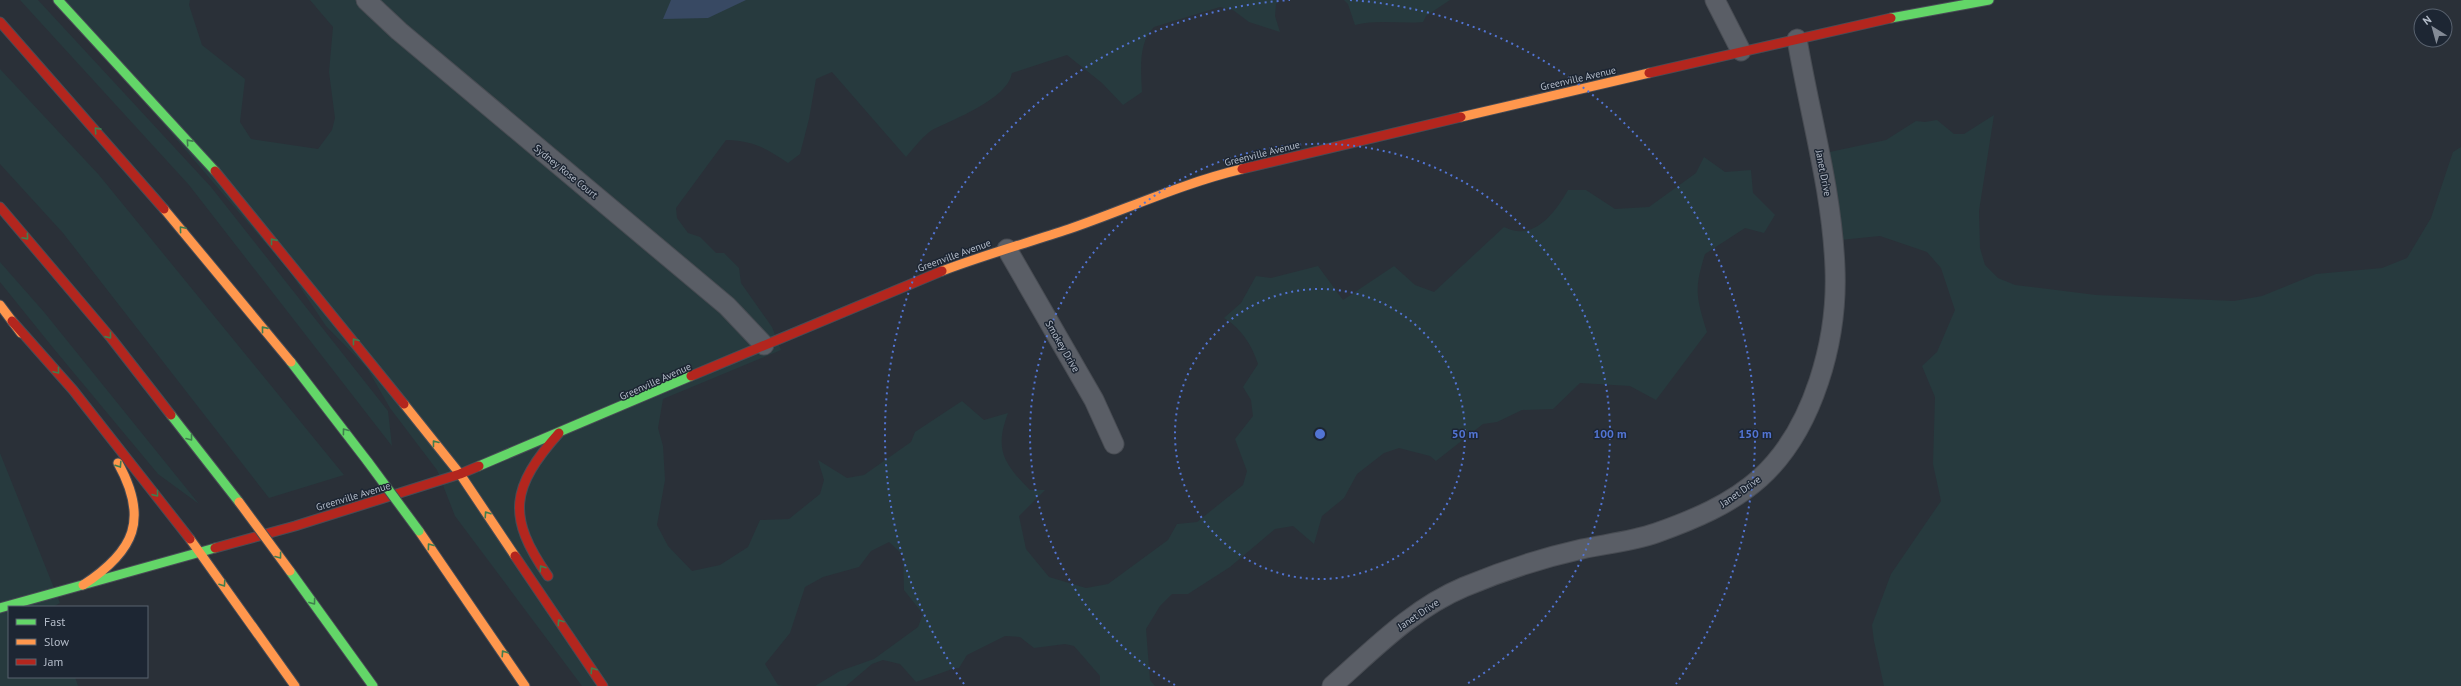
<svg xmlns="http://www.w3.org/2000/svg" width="2461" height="686" font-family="'PT Sans',sans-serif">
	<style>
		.green { fill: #273a3e }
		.water { fill: #384963 }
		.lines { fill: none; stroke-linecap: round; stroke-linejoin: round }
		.street-casing { stroke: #484c53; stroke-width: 21 }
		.fast-casing { stroke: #484c55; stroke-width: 11 }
		.slow-casing { stroke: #484c55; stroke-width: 11 }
		.jam-casing { stroke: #484c55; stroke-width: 11 }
		.street { stroke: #5a5e66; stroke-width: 19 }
		.fast { stroke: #63d668; stroke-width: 9 }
		.slow { stroke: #ff974d; stroke-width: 9 }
		.jam { stroke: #b3261e; stroke-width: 9 }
		.fast-bridge-casing { stroke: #474c53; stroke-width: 11; stroke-linecap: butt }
		.slow-bridge-casing { stroke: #474c53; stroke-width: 11; stroke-linecap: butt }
		.fast-bridge { stroke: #63d668; stroke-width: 9 }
		.slow-bridge { stroke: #ff974d; stroke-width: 9 }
		.oneway { stroke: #407e4e }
		.ring { fill: none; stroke: #5274d3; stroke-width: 2; stroke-dasharray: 2 4 }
		.labels { text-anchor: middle; stroke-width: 3; stroke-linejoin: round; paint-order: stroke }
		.street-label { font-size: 10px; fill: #b4bcc9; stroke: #1d2633 }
		.centre { fill: #5274d3; stroke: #1d2633; stroke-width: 2 }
		.ring-label { font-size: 12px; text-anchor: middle; font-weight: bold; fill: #5274d3; stroke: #1d2633; stroke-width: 3; stroke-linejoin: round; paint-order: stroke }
	</style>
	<rect width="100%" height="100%" fill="#2a3038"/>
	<path class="green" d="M20,0H38L211,187L388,411L392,446L189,185Z
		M57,0H190L189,5L202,45L245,79L240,122L251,139L318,149L332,130L335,118L329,72L333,27L310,0H1279L1276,4L1275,16L1280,32L1249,22L1233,10L1220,7L1154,27C1138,42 1141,70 1142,92L1123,105L1102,83L1067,55L1012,73C1008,99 952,120 932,130C923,136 913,149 906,157L832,72L816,79L809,119L800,154L788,163C766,148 754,141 726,140L676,208L677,218L688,233L700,237L716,253H724L739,268L741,283L772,327L781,350L663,399L658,428L663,446L665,480L657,525L668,546L692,571L720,565L748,547L760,520L789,519L820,494L824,480L818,460L847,478L864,475L911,442L915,432L962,401L984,420L1008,413C994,450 1004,464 1030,490H1045L1019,516L1026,549L1049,577L1086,588L1108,584L1168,540L1177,524L1197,522L1243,485L1247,471L1235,439L1253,416L1251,400L1243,387L1258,364C1252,345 1241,328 1224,318L1241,303L1256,276L1271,278L1318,266L1343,300L1394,266L1415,285L1434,292L1504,227C1534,242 1555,213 1568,190H1586L1615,209L1649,207L1696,173L1704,157L1725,172L1751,170L1753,193L1775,215L1764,233L1745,228L1705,254C1694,290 1696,296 1707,332L1656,400L1630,386L1580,383L1553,409L1522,410L1497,422L1483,424L1436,461L1430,456L1399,448L1384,453L1357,474L1344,498L1322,516L1314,544L1293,526L1275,529L1230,567L1188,594H1172L1160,606L1146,629L1150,680L1155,686H1100V676L1074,646L1065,644L1034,648L1020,637L1005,636L967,655L959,668H955L916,682L900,664L883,660L872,664L846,686H815L840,671L874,659L918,627L923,614L904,590L903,555L889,542L871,551L859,567L823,577L805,587L790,633L765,664L778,685L784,686H582L455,516L437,470L390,408L367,368L326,326L290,272Z
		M1344,0H1450L1426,16L1423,22C1400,24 1378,19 1355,25L1348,4Z
		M0,69L99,175L344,475L269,498L63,233L0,164Z
		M1994,115L1979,211L1980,248L1985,265L1998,278L2015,285L2096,295L2234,301L2262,296L2316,274L2382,268L2407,258L2431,218L2453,152L2461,147V686H1884L1874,641L1872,625L1891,574L1941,501L1933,464L1935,397L1922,366L1937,352L1955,310L1941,268L1927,252L1880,236L1840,240L1825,153L1886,140L1916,121L1925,122L1937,120L1954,134H1964Z
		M0,262L44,312L199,504L158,474L54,349L0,282Z
		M0,453L60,603L53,607H9V677H75L78,686H0Z"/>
	<path class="water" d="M671,0H746L708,18L663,19Z"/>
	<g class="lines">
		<defs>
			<path id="street" d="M366,0L399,31L727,306L764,345
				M1715,0L1741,51
				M1007,249L1094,400L1114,444
				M1332,686C1374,649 1412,609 1464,587C1502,571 1542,558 1582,549C1606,544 1633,541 1656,533C1693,520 1731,504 1760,478C1814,429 1838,339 1835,268C1832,190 1810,116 1797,39"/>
			<path id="fast" d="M58,0L215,171
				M1891,18L1989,0
				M291,362L368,462
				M171,415L239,502
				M479,466L691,376
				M290,571L373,686
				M0,608L215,548"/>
			<path id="slow" d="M1461,117L1649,73
				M164,209L291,362
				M942,271C984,255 1027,243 1069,229C1127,209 1183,183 1242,169
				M0,305L21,333
				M404,404L460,474L515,556
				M419,531L525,686
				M190,539L295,686
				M83,585C135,551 149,519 118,463"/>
			<path id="jam" d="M0,22L164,209
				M1649,73L1891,18
				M1242,169L1461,117
				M215,171L404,404
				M0,207L111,338L171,415
				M12,321L73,390L190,539
				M691,376L942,271
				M215,548L295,526L460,474L479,466
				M515,556L603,686
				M548,576C506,516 511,487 559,433"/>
		</defs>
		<use href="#street" class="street-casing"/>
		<use href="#fast" class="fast-casing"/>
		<use href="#slow" class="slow-casing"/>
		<use href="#jam" class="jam-casing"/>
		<use href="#street" class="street"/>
		<use href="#fast" class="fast"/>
		<use href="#slow" class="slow"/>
		<use href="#jam" class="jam"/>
		<defs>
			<path id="fast-bridge" d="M368,462L419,531"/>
			<path id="slow-bridge" d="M239,502L290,571"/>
		</defs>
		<use href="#fast-bridge" class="fast-bridge-casing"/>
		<use href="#slow-bridge" class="slow-bridge-casing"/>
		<use href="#fast-bridge" class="fast-bridge"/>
		<use href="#slow-bridge" class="slow-bridge"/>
	</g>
	<defs><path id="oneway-chevron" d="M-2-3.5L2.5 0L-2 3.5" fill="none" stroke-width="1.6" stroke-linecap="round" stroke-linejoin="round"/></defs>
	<g class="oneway">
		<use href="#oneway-chevron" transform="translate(97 130) rotate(-132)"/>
		<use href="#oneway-chevron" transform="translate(189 142) rotate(-132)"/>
		<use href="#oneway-chevron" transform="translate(182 229) rotate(-130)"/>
		<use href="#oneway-chevron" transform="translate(26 237) rotate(49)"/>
		<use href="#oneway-chevron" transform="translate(273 241) rotate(-129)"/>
		<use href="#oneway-chevron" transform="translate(264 329) rotate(-129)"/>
		<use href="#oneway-chevron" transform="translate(109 336) rotate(51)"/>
		<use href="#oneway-chevron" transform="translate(355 341) rotate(-128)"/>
		<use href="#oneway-chevron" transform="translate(57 371) rotate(50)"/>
		<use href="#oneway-chevron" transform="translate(345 431) rotate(-127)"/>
		<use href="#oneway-chevron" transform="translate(190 438) rotate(52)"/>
		<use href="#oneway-chevron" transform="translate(435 443) rotate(-128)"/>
		<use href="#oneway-chevron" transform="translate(119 465) rotate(57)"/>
		<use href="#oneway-chevron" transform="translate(156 494) rotate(51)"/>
		<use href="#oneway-chevron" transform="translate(487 514) rotate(-124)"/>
		<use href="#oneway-chevron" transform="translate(430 546) rotate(-126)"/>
		<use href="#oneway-chevron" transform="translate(279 556) rotate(53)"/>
		<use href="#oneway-chevron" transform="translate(542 568) rotate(-124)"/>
		<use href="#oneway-chevron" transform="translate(223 584) rotate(56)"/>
		<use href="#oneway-chevron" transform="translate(313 602) rotate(54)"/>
		<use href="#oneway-chevron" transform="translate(560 622) rotate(-124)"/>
		<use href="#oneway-chevron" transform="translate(504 653) rotate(-124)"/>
		<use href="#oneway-chevron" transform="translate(593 670) rotate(-124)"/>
	</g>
	<g class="ring">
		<circle cx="1320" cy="434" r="145"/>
		<path d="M1175 685A290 290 0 1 1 1465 685"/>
		<path d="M964 684A435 435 0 0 1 1290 0M1350 0A435 435 0 0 1 1676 684"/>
	</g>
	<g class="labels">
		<g class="street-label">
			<text transform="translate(1578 78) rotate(-13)" y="4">Greenville Avenue</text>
			<text transform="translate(1262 153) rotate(-14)" y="4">Greenville Avenue</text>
			<text transform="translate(566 171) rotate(39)" y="4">Sydney Rose Court</text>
			<text transform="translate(1824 173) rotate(79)" y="4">Janet Drive</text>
			<text transform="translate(954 255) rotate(-20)" y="4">Greenville Avenue</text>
			<text transform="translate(1063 346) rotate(60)" y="4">Smokey Drive</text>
			<text transform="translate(655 381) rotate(-24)" y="4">Greenville Avenue</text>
			<text transform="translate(1740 491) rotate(-35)" y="4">Janet Drive</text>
			<text transform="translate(353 496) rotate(-17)" y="4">Greenville Avenue</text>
			<text transform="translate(1418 614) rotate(-34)" y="4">Janet Drive</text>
		</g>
	</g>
	<circle cx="1320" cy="434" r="6" class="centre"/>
	<g class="ring-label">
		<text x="1465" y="438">50 m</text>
		<text x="1610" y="438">100 m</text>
		<text x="1755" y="438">150 m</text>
	</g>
	<rect x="8" y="606" width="140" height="72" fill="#1d2633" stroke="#59626f"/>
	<rect x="16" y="619" width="20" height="6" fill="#63d668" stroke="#59626f"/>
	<text x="44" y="626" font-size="12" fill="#b4bcc9">Fast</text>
	<rect x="16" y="639" width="20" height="6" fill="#ff974d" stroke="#59626f"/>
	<text x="44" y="646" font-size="12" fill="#b4bcc9">Slow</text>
	<rect x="16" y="659" width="20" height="6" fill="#b3261e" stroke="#59626f"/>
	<text x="44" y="666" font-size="12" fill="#b4bcc9">Jam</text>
	<g transform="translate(2433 28) rotate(323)"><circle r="19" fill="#1d2633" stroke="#59626f"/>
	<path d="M0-3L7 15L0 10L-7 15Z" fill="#848b96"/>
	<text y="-6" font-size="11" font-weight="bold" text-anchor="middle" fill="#b4bcc9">N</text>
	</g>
</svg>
